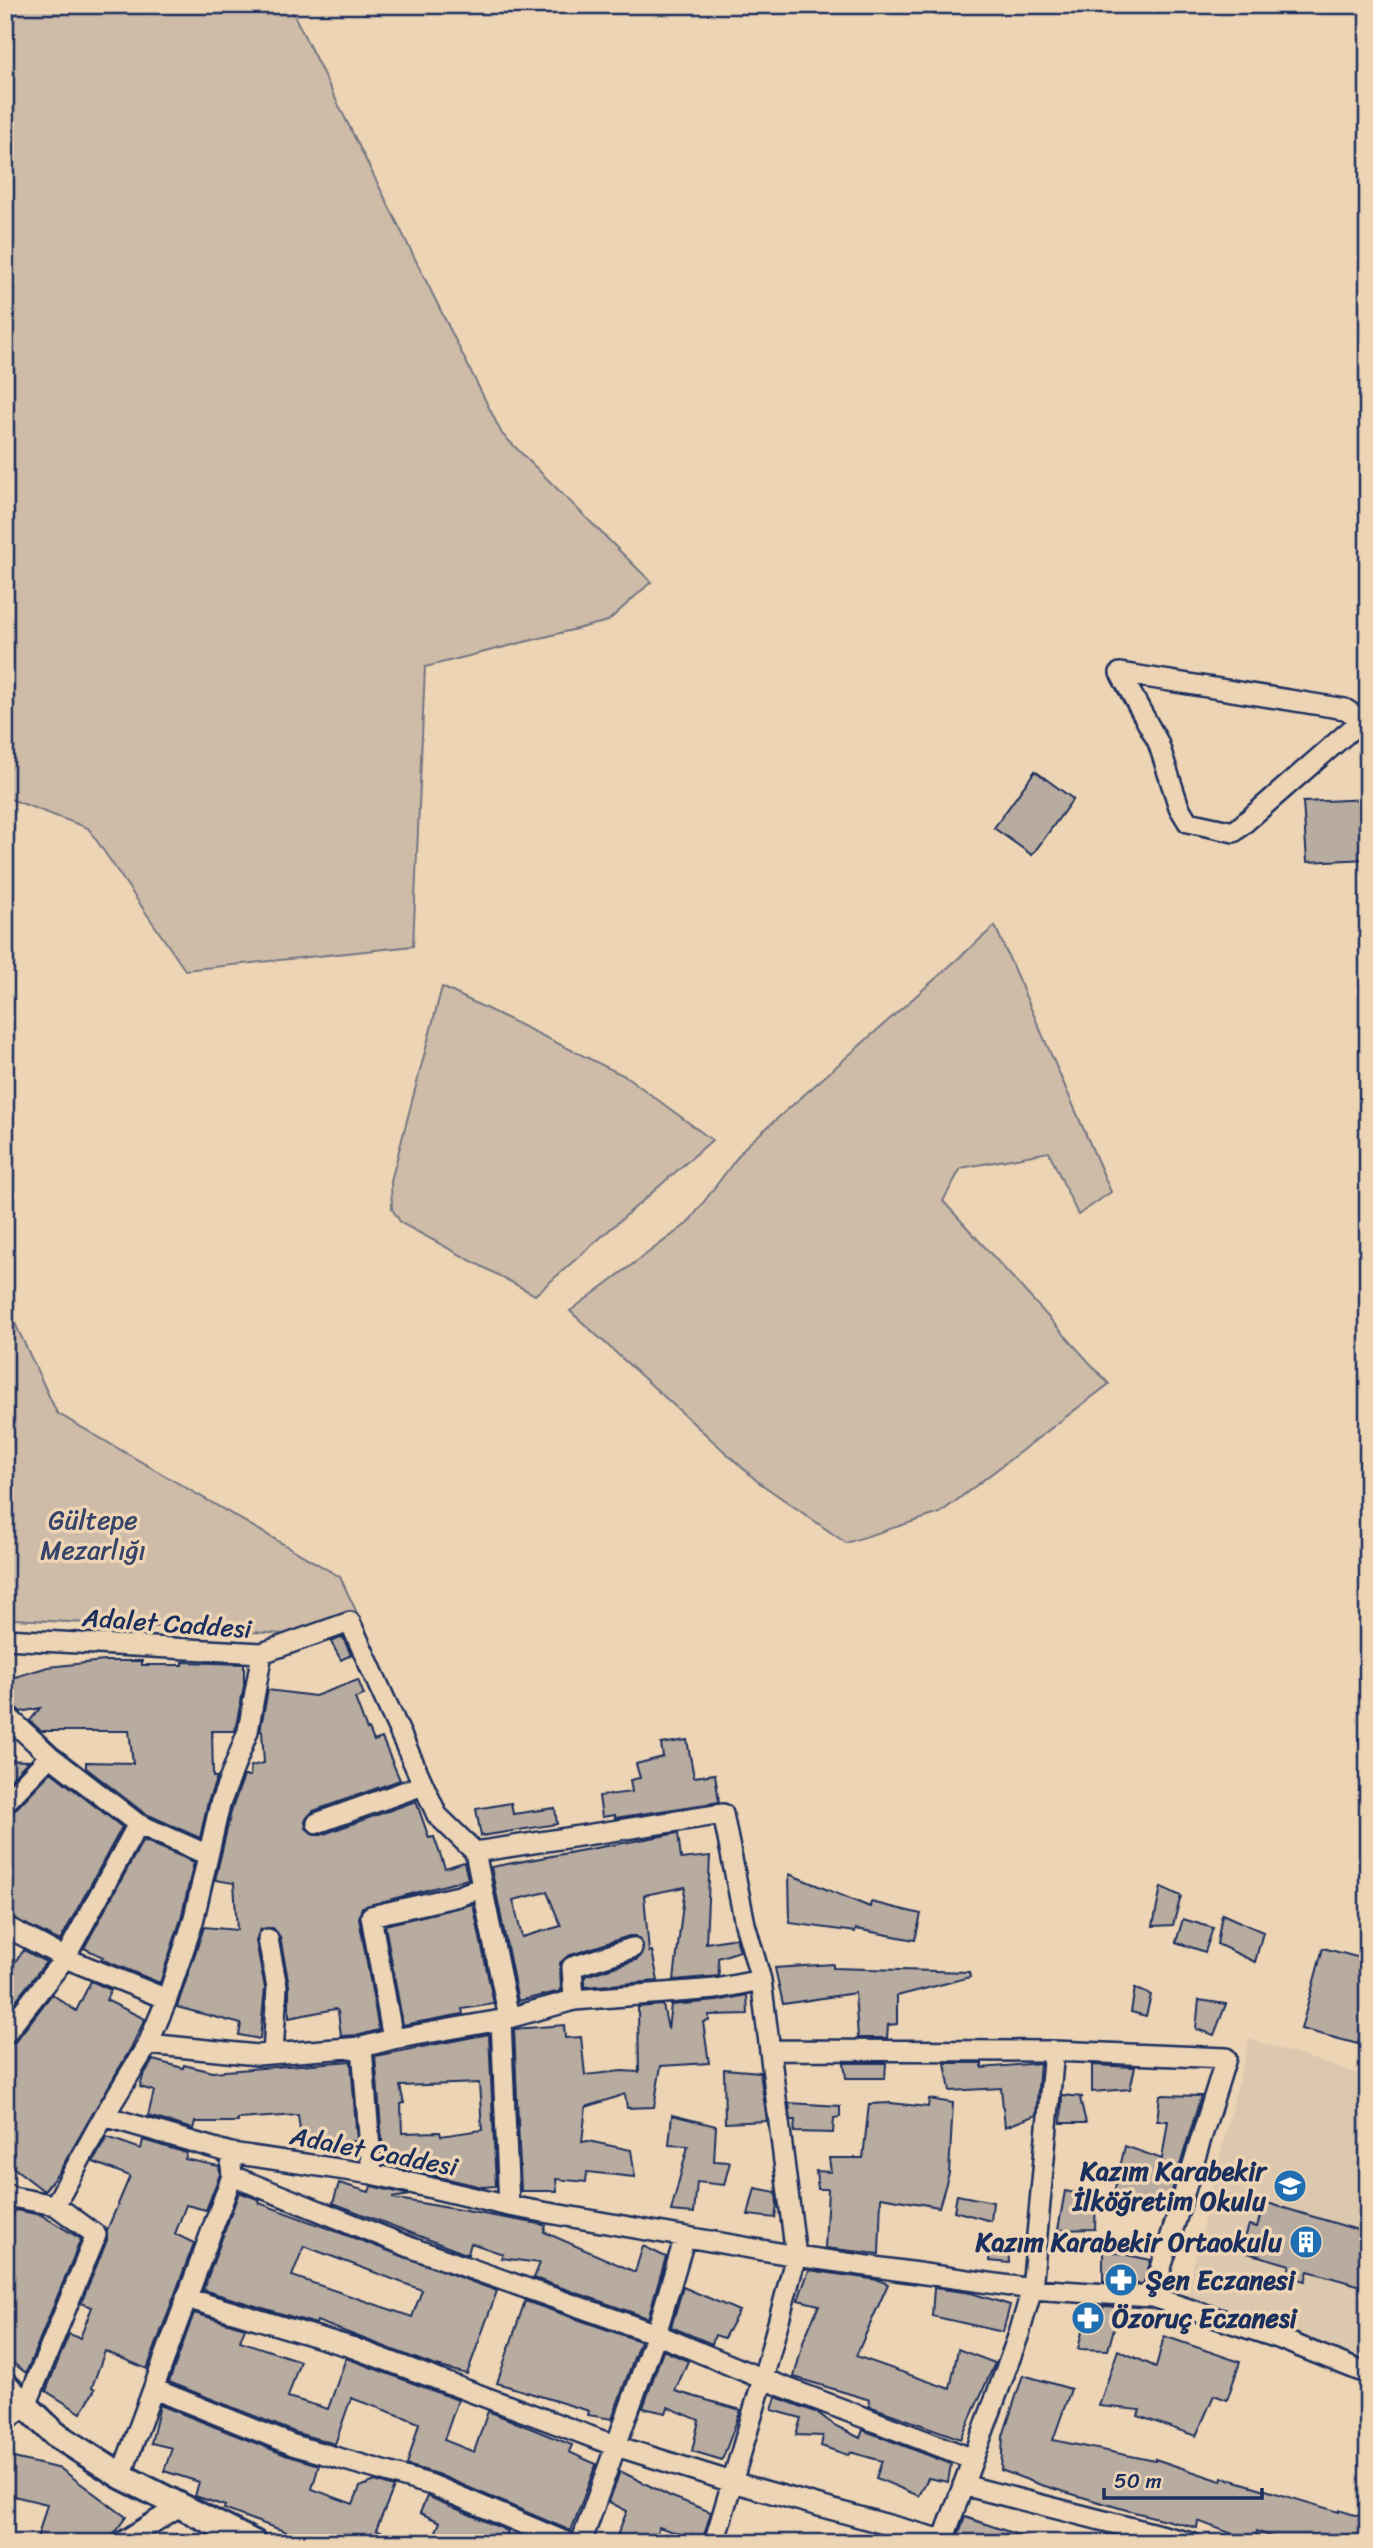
<svg xmlns="http://www.w3.org/2000/svg" width="1373" height="2548" font-family="Sriracha,sans-serif">
	<style>
		.built { fill: #dcc8ae }
		.green { fill: #cebca8; stroke: #747683; stroke-width: 2 }
		.building { fill: #b8ab9f; stroke: #1b2f5e; stroke-width: 2; fill-rule: evenodd }
		.lines { fill: none; stroke-linecap: round; stroke-linejoin: round }
		.minor-casing { stroke: #1b2f5e; stroke-width: 24 }
		.tertiary-casing { stroke: #1b2f5e; stroke-width: 30 }
		.minor { stroke: #ecd4b4; stroke-width: 19 }
		.tertiary { stroke: #ecd4b4; stroke-width: 24 }
		.labels { text-anchor: middle; stroke-width: 7; stroke-linejoin: round; paint-order: stroke }
		.park-label { font-size: 26px; fill: #364469; stroke: #ecd4b4 }
		.street-label { font-size: 26px; fill: #1b2f5e; stroke: #ecd4b4 }
		.poi-label { font-size: 26px; font-weight: bold; fill: #1b2f5e; stroke: #ecd4b4; text-anchor: end }
	</style>
	<rect width="100%" height="100%" fill="#ecd4b4"/>
	<filter id="ink" filterUnits="userSpaceOnUse"><feTurbulence type="fractalNoise" baseFrequency=".0143" numOctaves="2"/><feDisplacementMap in="SourceGraphic" scale="14" xChannelSelector="R" yChannelSelector="G"/><feConvolveMatrix kernelMatrix="1 2 1 2 8 2 1 2 1" color-interpolation-filters="sRGB"/></filter>
	<g filter="url(#ink)">
		<path class="built" d="M1249,2039L1368,2077V2362L1186,2295Z"/>
		<path class="green" d="M5,5H289L502,434L651,582L608,621L425,667L413,946L185,970L88,828L5,797Z
			M995,926L1111,1192L1078,1215L1049,1152L961,1168L943,1201L1109,1384L940,1513L846,1543L757,1481L570,1311L688,1223L745,1147Z
			M442,987L627,1077L712,1140L535,1295L401,1223L392,1209L391,1181Z
			M5,1302L57,1413L340,1577L359,1617L286,1634L14,1619L5,1608Z"/>
		<path class="building" d="M1035,771L1073,799L1032,855L994,828Z
			M1368,799V859L1307,862L1303,802Z
			M343,1637L351,1655L341,1660L331,1642Z
			M104,1661H142V1665H183V1662L244,1664V1686L235,1731H212L213,1777H217L208,1801L200,1838L144,1813L86,1768V1762L133,1763L129,1731H41L30,1721L40,1708L21,1712L13,1705L5,1702V1680L48,1667Z
			M358,1680L364,1695L355,1698L367,1730L369,1729L374,1741L382,1738L400,1780L313,1811L305,1820L306,1828L314,1835H321L416,1801L429,1838L434,1837L445,1868L464,1862L468,1879L362,1907L359,1918L379,2030L360,2035L341,2036L338,2011L335,2009L289,2018V1985L280,1937L273,1928L261,1929L256,1941L265,1988L260,2039L239,2035L241,2024L177,2007L204,1927L237,1930L234,1883L215,1880L232,1808L244,1776H250L251,1766L264,1763L262,1731H260L268,1690L315,1696Z
			M687,1740L694,1777L715,1774L719,1802L615,1818V1815L602,1817L599,1796L632,1792L630,1780L640,1778L636,1764L663,1757L661,1744Z
			M5,1760L28,1761L5,1785Z
			M51,1772L122,1827L60,1941L5,1914V1815L14,1811Z
			M511,1803L513,1814L555,1808L557,1824L481,1836L476,1809Z
			M678,1833L681,1859L710,1856L706,1943L736,1938L740,1951L718,1958L719,1976L674,1980L685,1887L644,1895L649,1952L652,1951L658,1981L585,1987V1976L636,1960L641,1956L643,1944L635,1936H629L568,1956L560,1963L561,1991L518,2001L491,1867ZM547,1892L561,1926L522,1937L513,1900Z
			M143,1840L194,1862L181,1919L160,1983L101,1959L103,1957L84,1948Z
			M789,1874L870,1907L871,1902L921,1914L915,1940L856,1929L855,1932L790,1923Z
			M1161,1887L1181,1896L1173,1925L1153,1926Z
			M473,1904L494,2004L462,2009L463,2014L403,2025L385,1925Z
			M1222,1914L1263,1932L1255,1962L1217,1944Z
			M1183,1919L1213,1928L1205,1952L1176,1942Z
			M1323,1948L1368,1960V2007L1358,2044L1301,2029Z
			M24,1950L46,1962L5,2014V1975Z
			M833,1964V1968L969,1972L970,1977L897,1996V2024L888,2025L887,2038H858L855,1993L783,2004L775,1968Z
			M91,1981L111,1990L106,2000L145,2019L131,2048L59,2172L44,2191L5,2161V2046L15,2042L52,1994L76,2011Z
			M1135,1988L1151,1995L1146,2016L1131,2012Z
			M747,1995L748,2014L709,2015V2021L703,2022L709,2063L661,2066L654,2107L627,2108L625,2094L586,2107L582,2142L588,2141L631,2150L635,2177L587,2172L586,2182L556,2179L557,2191H521L514,2029L564,2025L565,2038L581,2037L585,2075L622,2071L639,2072L638,2007L663,2005L668,2029L671,2005L717,2001Z
			M1199,2000L1226,2004L1214,2035L1196,2029Z
			M489,2034L496,2186L482,2187L384,2164L375,2056ZM479,2083L482,2130L441,2136L440,2132L402,2133L401,2104L404,2103L400,2086Z
			M153,2060L183,2068L184,2065L212,2072L351,2061L357,2141L302,2145L298,2115L238,2119V2122H195L193,2129L148,2116L154,2091L140,2087L143,2076Z
			M844,2063H886L885,2078H846Z
			M945,2063H982V2068L1040,2063L1036,2115L1005,2127L1001,2088L950,2091Z
			M1092,2065L1135,2067L1130,2089L1092,2092Z
			M724,2069L760,2072L767,2121L725,2123Z
			M1062,2095L1083,2097L1080,2098L1086,2123H1061Z
			M1160,2095L1201,2096L1167,2208L1111,2205L1125,2146L1162,2159L1168,2121H1157Z
			M929,2099L953,2103L949,2173L939,2207L881,2197L879,2254L825,2248L828,2189H818L816,2171L831,2172L829,2158H863L869,2104L891,2103L928,2107Z
			M789,2103L840,2106V2117L834,2118L833,2133L794,2132L795,2120H791Z
			M672,2115L716,2126L714,2161L730,2162L724,2185L697,2182L694,2213L671,2211L688,2146L669,2145Z
			M107,2137L141,2149L143,2140L187,2153L185,2159L219,2166L220,2174L206,2210L186,2205L175,2234L194,2243L147,2369L105,2351L92,2387L95,2389L81,2413L46,2391L69,2334L80,2338L92,2307L81,2303L107,2240V2230L130,2176L93,2162Z
			M339,2183L369,2192L371,2186L410,2195L392,2198L540,2224L546,2226L544,2232L635,2272L643,2246L666,2257L648,2318L534,2278L540,2263L501,2258L503,2254L471,2243L468,2254H466L333,2203Z
			M755,2188L776,2192L777,2205L775,2218L748,2215Z
			M1065,2191L1096,2197L1095,2229L1058,2230Z
			M239,2192L260,2200L259,2203L497,2291L467,2374L433,2365L317,2321L316,2324L203,2290ZM304,2246L422,2290L412,2317L292,2276Z
			M957,2195L993,2202L991,2221L954,2211Z
			M1264,2202L1368,2233V2288L1308,2271L1305,2281L1287,2276L1290,2265L1241,2251L1249,2225L1257,2227Z
			M16,2210L41,2215L81,2239L26,2373L5,2357V2225Z
			M991,2244L1008,2246L1009,2263L989,2261Z
			M1103,2250L1151,2260L1143,2284L1103,2281Z
			M809,2270L878,2280L888,2284L856,2356L950,2389L958,2349L995,2363L961,2439L869,2406L870,2400L794,2377L804,2339L819,2305L798,2300Z
			M683,2287L739,2311L724,2338L715,2335L712,2344L671,2327Z
			M934,2288L971,2293L1010,2305L1003,2332L932,2316Z
			M525,2301L640,2341L612,2419L588,2415L589,2411L497,2383Z
			M1103,2306L1120,2307L1108,2350L1078,2349L1087,2311L1103,2310Z
			M194,2313L245,2328L240,2341L300,2361L288,2397L328,2409L346,2358L458,2400L444,2440L474,2452L488,2411L572,2445L569,2452L596,2464L571,2531L437,2474L407,2465L419,2423L404,2417L351,2398L335,2444L297,2433L169,2382Z
			M1164,2336L1240,2362L1227,2400L1214,2395L1196,2436L1138,2416L1140,2410L1099,2406L1118,2350L1156,2367Z
			M663,2350L688,2361L675,2391L741,2410L722,2460L692,2451L699,2420L668,2407L666,2413L643,2408Z
			M1023,2375L1071,2389L1053,2440L1155,2461V2459L1221,2481L1222,2477L1339,2512V2510L1368,2519V2543H1285L1257,2531L1254,2542L1198,2521L1197,2528L1130,2511L1041,2485L1001,2470L1003,2436Z
			M776,2397L818,2413L834,2425L860,2438L863,2430L951,2464L948,2482L928,2478L919,2496L876,2478L882,2461L850,2452L848,2455L821,2446L823,2436L796,2435L801,2418L772,2410Z
			M160,2405L288,2456L319,2465L312,2489L353,2504L360,2487L375,2481L394,2487L376,2530L406,2543H318L250,2519L224,2509L225,2506L195,2496L199,2482L164,2471L172,2448L151,2443Z
			M5,2456L61,2469L126,2517L107,2543H36L47,2504L5,2494Z
			M620,2471L670,2496L711,2512L702,2542L659,2527L653,2543H614L627,2511L609,2502Z
			M427,2496L508,2531L503,2543H431L440,2522L420,2513Z
			M965,2517L1033,2540V2543H955Z"/>
		<g class="lines">
			<defs>
				<path id="minor" d="M1120,673L1158,742L1179,807L1188,822L1234,832L1362,720
					M1120,673L1345,709L1362,720H1368
					M5,1639L262,1653L248,1731L220,1804L193,1922L167,1999L148,2044L104,2116L231,2153L372,2174L509,2206L796,2256L1032,2289L1152,2297L1278,2338L1368,2374
					M262,1653L350,1622L437,1815L475,1852L723,1814L745,1924L761,1980L796,2256L763,2379L714,2543
					M5,1714L50,1756L138,1824L208,1855
					M5,1803L50,1756
					M317,1823L423,1785
					M475,1852L509,2018
					M5,1926L65,1958L167,1999
					M268,1939L277,1987L273,2054
					M574,2000L572,1967L632,1948
					M501,2020L509,2206
					M5,2034L65,1958L138,1824
					M393,2039L371,1916L459,1896L482,1887
					M148,2044L257,2055L362,2047L393,2039L501,2020L574,2000L716,1989L761,1980
					M362,2047L372,2174
					M770,2050L1054,2051L1226,2058L1152,2297
					M232,2176L412,2248L656,2334L763,2379L973,2459
					M5,2193L12,2197L55,2205L96,2235L26,2406L5,2421
					M55,2205L104,2116
					M186,2298L351,2347L616,2446L732,2482L943,2540
					M154,2389L293,2445L432,2485L568,2543
					M121,2476L232,2176L231,2165
					M963,2485L1191,2543
					M121,2543L178,2507
					M581,2543L656,2334L685,2237
					M942,2543L1019,2334L1032,2289L1054,2051"/>
				<path id="tertiary" d="M5,2385L55,2434L121,2476L254,2543"/>
			</defs>
			<use href="#minor" class="minor-casing"/>
			<use href="#tertiary" class="tertiary-casing"/>
			<use href="#minor" class="minor"/>
			<use href="#tertiary" class="tertiary"/>
		</g>
	</g>
	<defs>
		<symbol id="school-disc" viewBox="-11 -11 22 22"><circle r="9.5" fill="#1f6fb2" stroke="#ecd4b4"/><path d="M0-5L7-2L0 1L-7-2ZM-4 1L0 2.5L4 1V4Q0 6-4 4Z" fill="#fff"/></symbol>
		<symbol id="building-disc" viewBox="-11 -11 22 22"><circle r="9.5" fill="#1f6fb2" stroke="#ecd4b4"/><path d="M-4-6H4V6H1V3H-1V6H-4ZM-2.5-4.3h1.7v1.8h-1.7ZM.8-4.3h1.7v1.8H.8ZM-2.5-1h1.7V.8h-1.7ZM.8-1h1.7V.8H.8Z" fill="#fff"/></symbol>
		<symbol id="pharmacy-disc" viewBox="-11 -11 22 22"><circle r="9.5" fill="#1f6fb2" stroke="#ecd4b4"/><path d="M-2-6h4v4h4v4h-4v4h-4v-4h-4v-4h4Z" fill="#fff"/></symbol>
	</defs>
	<g fill-rule="evenodd">
		<use href="#school-disc" x="1271" y="2167" width="38" height="38"/>
		<use href="#building-disc" x="1287" y="2223" width="38" height="38"/>
		<use href="#pharmacy-disc" x="1102" y="2261" width="38" height="38"/>
		<use href="#pharmacy-disc" x="1069" y="2299" width="38" height="38"/>
	</g>
	<g class="labels">
		<g class="park-label">
			<text x="93" y="1529">Gültepe<tspan x="93" dy="30">Mezarlığı</tspan></text>
		</g>
		<g class="street-label">
			<text transform="translate(167 1623) rotate(4)" y="9">Adalet Caddesi</text>
			<text transform="translate(374 2151) rotate(11)" y="9">Adalet Caddesi</text>
		</g>
		<g class="poi-label">
			<text x="1266" y="2180">Kazım Karabekir<tspan x="1266" dy="30">İlköğretim Okulu</tspan></text>
			<text x="1282" y="2251">Kazım Karabekir Ortaokulu</text>
			<text x="1146" y="2289" text-anchor="start">Şen Eczanesi</text>
			<text x="1112" y="2327" text-anchor="start">Özoruç Eczanesi</text>
		</g>
	</g>
	<rect width="1373" height="2548" fill="none" stroke="#ecd4b4" stroke-width="28"/>
	<rect x="14" y="14" width="1345" height="2520" fill="none" stroke="#1b2f5e" stroke-width="2.5" filter="url(#ink)"/>
	<path d="M1104 2488v10h158v-10" fill="none" stroke="#1b2f5e" stroke-width="3.5"/>
	<text x="1114" y="2488" font-size="21" fill="#1b2f5e" stroke="#ecd4b4" stroke-width="5" paint-order="stroke">50 m</text>
</svg>
